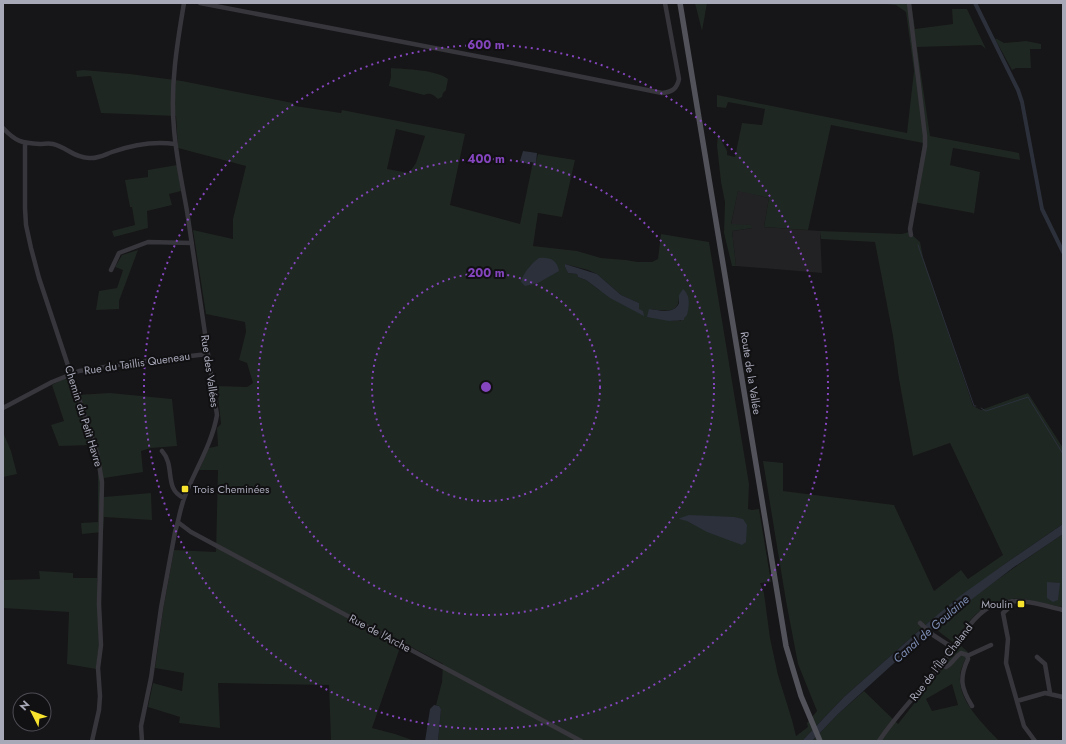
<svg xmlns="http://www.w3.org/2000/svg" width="1066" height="744" font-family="Jost,sans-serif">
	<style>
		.built { fill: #222124 }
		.green { fill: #1f2722; fill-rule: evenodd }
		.water { fill: #2b303b }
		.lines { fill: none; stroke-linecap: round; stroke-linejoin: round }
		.stream { stroke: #2b303b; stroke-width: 1 }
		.canal { stroke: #2b303b; stroke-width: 4 }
		.minor { stroke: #37363c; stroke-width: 4.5 }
		.major { stroke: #52525b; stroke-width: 5.5 }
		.ring { fill: none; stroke: #8445be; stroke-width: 2; stroke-dasharray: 2 4 }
		.poi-dot { fill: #f7e32e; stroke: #111012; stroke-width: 1.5 }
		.labels { text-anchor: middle; stroke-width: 4; stroke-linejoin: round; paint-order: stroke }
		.street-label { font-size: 11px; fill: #a7a8b8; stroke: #111012 }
		.poi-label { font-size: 11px; fill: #a7a8b8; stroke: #111012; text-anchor: start }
		.water-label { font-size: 12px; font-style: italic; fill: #7d8db4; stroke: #111012 }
		.centre { fill: #8445be; stroke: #111012; stroke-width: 2 }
		.ring-label { font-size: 12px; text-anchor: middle; font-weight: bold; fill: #8445be; stroke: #111012; stroke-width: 4; stroke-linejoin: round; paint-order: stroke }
	</style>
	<rect width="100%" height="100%" fill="#161517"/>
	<path class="built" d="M738,190L769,198L764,227L820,231L822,273L736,266L732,231L752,228L731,225Z"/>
	<path class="green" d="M695,3H707L702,31Z
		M874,3H911L915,29L953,24L952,9H967L986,49L981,45L917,47L930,136L1019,153L1020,160L953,148L950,165L980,172L974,214L973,213L913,202L923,143L831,125L808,230L764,227L769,198L738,191L731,224L751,225L752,228L732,231L736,266H732L724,233L725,202L721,182L717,146L718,134L727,151V155L735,157L742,123L762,125L765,109L728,102L726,108L717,107V95L907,133L914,71L906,12L896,5Z
		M995,39H997L1004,43L1026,41L1041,44V49H1030L1031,68H1016L1012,70Z
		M391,68C405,69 438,70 448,79L446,90L443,93L442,97L438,99C433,95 431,92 424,95L389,86V85L391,77Z
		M83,70L130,74L182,81L293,103L295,106L341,113L342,110L465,134L450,205L520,224L533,162L536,163L538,154L575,160L562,217L538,213L533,246L577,251L601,258L626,260L637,262H652L658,259L661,234L709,242L749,484L748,509L752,510L759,509L771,582L760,583L764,593L770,638L778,675L792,720L796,736L808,727L807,723L817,711L798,664L786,601L763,461L783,463V491L894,505L934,591L961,570L968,579L1003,555L950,443L913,456L899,379L893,336L875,242L821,239L820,231L902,234L909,232L920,242L923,257L973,406L981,410L1028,393L1063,448V524L1009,561L930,621L844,697L802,741H438L441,709L439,706L436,705L442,682L443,664L402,642L372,728L395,734L415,741H331L329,685L218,683L220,728L179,723L180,717L148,707L153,683L182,691L184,673L155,668L163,610L174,550L216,552L218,470H199L209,448L218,446L217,428L221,424L217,386L247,387L253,383L247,363L239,360L246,332L245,322L206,314L193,230L233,239V219L246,166L178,148L176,116L101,113L91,76L77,77L76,71ZM396,129L425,136L416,163L409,173L387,169ZM565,264L588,270L597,274L621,295L639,303V309L599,290L586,280L578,277L577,274L568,273L565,267ZM679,295L681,321L678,320L669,321L649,309C663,310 680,316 679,295Z
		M177,165L181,191L169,194L172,205L147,211L148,228L114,237L112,231L135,225L132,207H130L125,180L148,177V170Z
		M138,250L119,301V309L96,310L99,291L117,288L123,270L115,267L122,255Z
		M65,378L70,381L76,395L110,393L172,399L177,446L151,448L141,451L143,472L104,478V497L151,493L152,520L104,517L103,532L82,534L81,523L98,522V467L92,445L59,446L51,425L64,421L52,385Z
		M3,432L11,451L17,474L3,477Z
		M1063,534V589L1062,607L1036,602C1029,599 1019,598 1011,599C979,604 971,618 954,643L934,628C975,594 1019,564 1063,534Z
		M39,571L73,573V578H97L99,645L96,669L67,664L69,612L3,608V580L40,579Z
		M960,645L968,652C966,658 963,664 961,670C954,698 982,722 999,741H812L838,714L864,691L898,724ZM952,684L958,705L932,711L926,699Z"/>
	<path class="water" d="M523,151L537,153L536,163L530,162L528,164L520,161Z
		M539,258C550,257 557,260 559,271L538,283L525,286L521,282C523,273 532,263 539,258Z
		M565,264L597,274L621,295L639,303V309L643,311L644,316L610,298L586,280L578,277L577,274L568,273L565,267Z
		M683,289C691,296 689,306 687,315L684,318V320L669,321L647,317L649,309C659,310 674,315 679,303V295Z
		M689,515L734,517L743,519L747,525L746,542L742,545L707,532L687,521L679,519L680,518Z
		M1063,524V534L1014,567L925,635L838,714L812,741H802L844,697L930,621L960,596L1009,561Z
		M1047,582L1060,583L1058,600L1053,602L1047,598Z
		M434,705L439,706L441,709L438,741H425L430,709Z"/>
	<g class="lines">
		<path class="stream" d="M918,245L974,406H976
			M981,408L986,411L1028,397L1063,454"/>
		<path class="canal" d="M975,3L1018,90L1022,102L1042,209L1063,252"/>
		<path class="minor" d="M200,3L513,63L662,93C672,92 677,89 679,79L665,3
			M909,3L925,136V146L910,229L911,235
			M3,128C16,142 22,143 40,144C44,144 49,143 53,144C66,147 75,158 89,158C98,159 104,155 112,152C132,145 154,141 175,144
			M25,143V208L26,225L31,248L39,278L97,453L102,482L99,604L101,645L98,668L100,696L99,710L92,741
			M111,270L119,253L148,242L192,243
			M3,408L52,382L79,371L137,362L208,354
			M162,451C176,466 163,489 184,498
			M179,523L191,532L581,741
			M1012,601V605L1003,613L1008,639L1006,663L1024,726L1035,741
			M920,623L933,635L953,648
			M967,656L991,645
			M1037,657L1045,664L1050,693
			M941,665L946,667C952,664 955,657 961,653L967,655L968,659C959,678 961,688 972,706
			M1017,701L1045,693L1063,697
			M142,741L141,726L151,678L161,608L175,532C179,520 180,508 185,496C195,470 212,444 217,415L187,211C182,183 176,156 174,129C170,87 177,44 184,3
			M879,741C897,713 922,690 942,663C955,648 964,628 979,615C984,610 991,606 997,604C1019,597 1042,605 1063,610"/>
		<path class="major" d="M680,3L786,646L801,696L820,741"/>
	</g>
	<g class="ring">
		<circle cx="486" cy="387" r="114"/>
		<circle cx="486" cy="387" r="228"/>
		<circle cx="486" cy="387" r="342"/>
	</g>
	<g class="poi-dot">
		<rect x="181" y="485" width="8" height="8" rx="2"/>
		<rect x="1017" y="600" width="8" height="8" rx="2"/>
	</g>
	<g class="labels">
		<g class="street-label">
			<text transform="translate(137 363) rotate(-8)" y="4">Rue du Taillis Queneau</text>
			<text transform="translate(210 371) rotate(82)" y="4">Rue des Vallées</text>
			<text transform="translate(751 373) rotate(81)" y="4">Route de la Vallée</text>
			<text transform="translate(84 416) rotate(73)" y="4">Chemin du Petit Havre</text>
			<text transform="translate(380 633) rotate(28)" y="4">Rue de l'Arche</text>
			<text transform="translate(941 662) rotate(-52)" y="4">Rue de l'Île Chaland</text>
		</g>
		<g class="poi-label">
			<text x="193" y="493">Trois Cheminées</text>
			<text x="1013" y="608" text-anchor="end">Moulin</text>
		</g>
		<g class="water-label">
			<text transform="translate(931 629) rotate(-41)" y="4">Canal de Goulaine</text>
		</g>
	</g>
	<circle cx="486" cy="387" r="6" class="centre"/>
	<g class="ring-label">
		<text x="486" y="49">600 m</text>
		<text x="486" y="163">400 m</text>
		<text x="486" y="277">200 m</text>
	</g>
	<rect width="1066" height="744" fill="none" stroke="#a7a8b8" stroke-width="8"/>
	<g transform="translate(32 712) rotate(312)"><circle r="19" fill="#111012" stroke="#4d4d54"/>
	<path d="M0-3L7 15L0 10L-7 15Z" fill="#f7e32e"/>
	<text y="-6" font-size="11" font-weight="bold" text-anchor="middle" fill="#a7a8b8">N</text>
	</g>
</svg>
